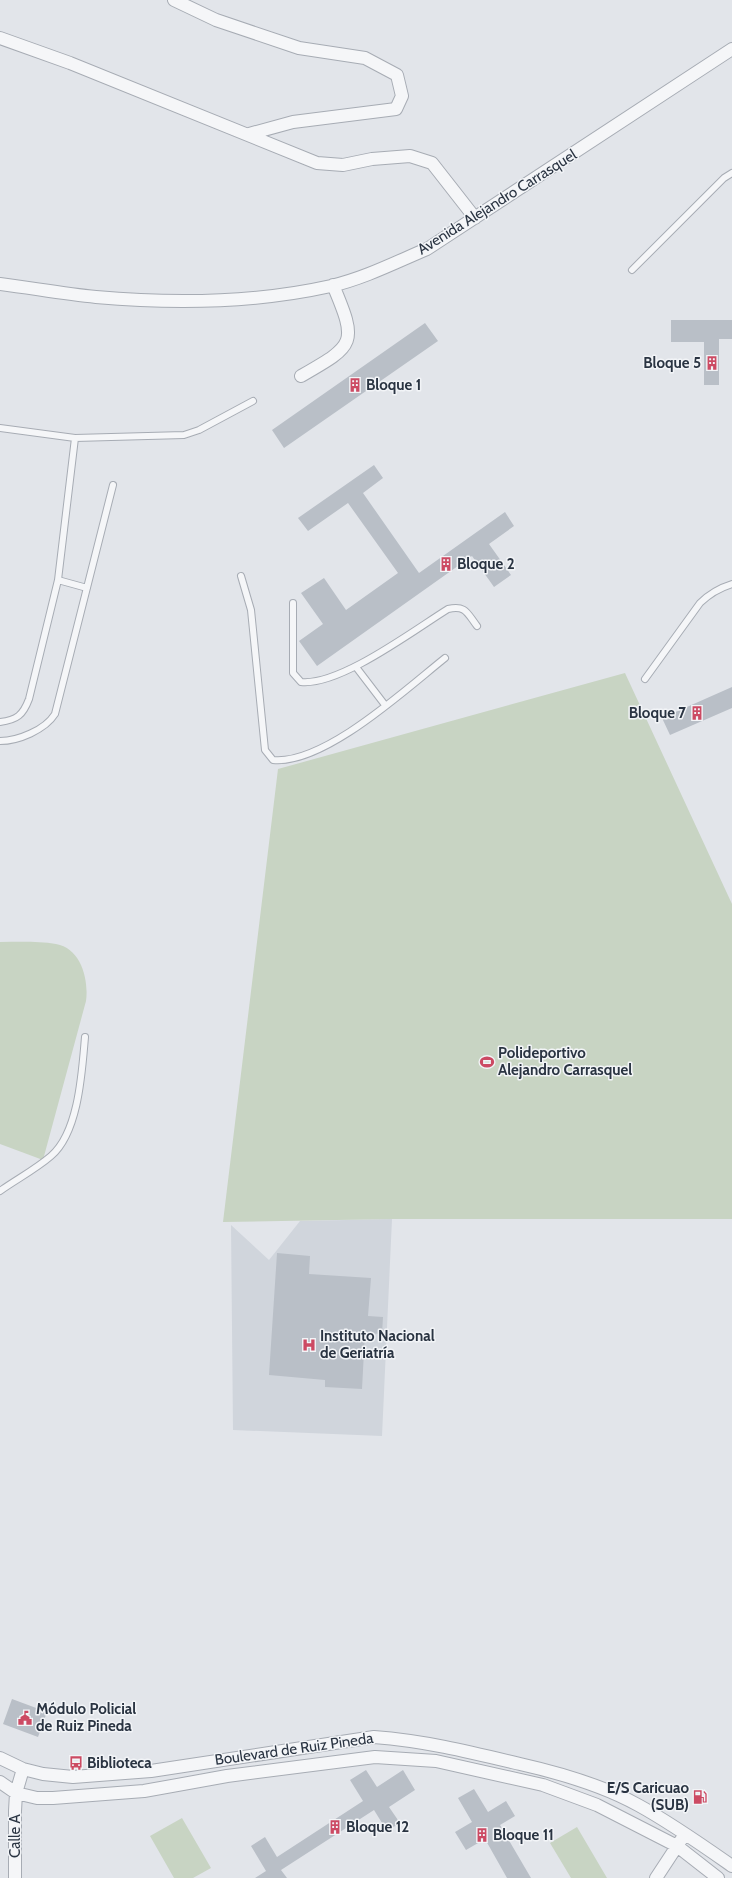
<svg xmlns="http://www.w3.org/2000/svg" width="732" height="1878" font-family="Cabin,sans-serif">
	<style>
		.built { fill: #d0d5dc }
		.green { fill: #c8d4c3 }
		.building { fill: #b9bfc7 }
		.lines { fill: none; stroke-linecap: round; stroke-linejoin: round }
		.lane-casing { stroke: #a7acb4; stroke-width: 8 }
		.street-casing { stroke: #a7acb4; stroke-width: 14 }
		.lane { stroke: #f5f6f8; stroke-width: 6 }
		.street { stroke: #f5f6f8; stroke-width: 12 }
		.labels { text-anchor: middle; stroke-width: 3; stroke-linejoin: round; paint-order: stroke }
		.street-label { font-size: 15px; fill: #2a3442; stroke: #f2f4f7 }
		.poi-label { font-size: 15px; font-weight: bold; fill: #2a3442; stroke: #f2f4f7; text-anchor: start }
	</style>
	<rect width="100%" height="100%" fill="#e2e5ea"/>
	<path class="built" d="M392,1219L382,1436L233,1430L231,1225L269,1260L300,1221Z"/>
	<path class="green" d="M625,673L732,904V1219H392L223,1222L278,769Z
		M0,942C18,942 38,941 56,944C81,948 89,980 86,1001L43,1160L0,1144Z
		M182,1818L211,1868L193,1878H174L150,1836Z
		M577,1827L607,1878H571L550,1843Z"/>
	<path class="building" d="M671,320H732V339H719V385H704V342H671Z
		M425,323L438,341L284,448L272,430Z
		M374,465L383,478L363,493L419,573L505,512L514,526L489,544L511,575L494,587L472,556L317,666L299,641L323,624L301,593L324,578L346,610L398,573L348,503L308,531L298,518Z
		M732,687V708L670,735L662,718Z
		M277,1253L310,1256L309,1274L371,1278L368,1316L383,1317L382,1334L365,1333L362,1389L325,1387V1380L269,1375Z
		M12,1699L47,1712L38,1737L3,1724Z
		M366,1770L377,1787L403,1770L415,1790L389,1807L400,1823L387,1831L374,1810L281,1870L287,1878H255L266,1871L251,1846L265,1837L277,1857L363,1801L350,1780Z
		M474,1789L488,1812L506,1801L515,1816L500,1825L531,1878H507L485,1839L466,1850L455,1832L472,1822L458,1798Z"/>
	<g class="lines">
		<defs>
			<path id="lane" d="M632,270L724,178L732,173
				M0,428L75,438L184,435L199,430L253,401
				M241,576L251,610L265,750L273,760C324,765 406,689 445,658
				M58,580L87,588
				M293,603V673L301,682C340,686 414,630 448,609C466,605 467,613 477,626
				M356,667L385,705
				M645,679L700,603C710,593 719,588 732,584
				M0,722C17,720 23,715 29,699L58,580L75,438
				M0,741C18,741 45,730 55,714L113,485
				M0,1191C17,1179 36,1169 51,1156C79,1132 82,1071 85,1037"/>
			<path id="street" d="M174,0L216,20L299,48L365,58L397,75L402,96L396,109L293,122L249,134
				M0,38L70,63L317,163L343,165L372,159L410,156L432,163L475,218
				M0,284C32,288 64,294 96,297C174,304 255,303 331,286C365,278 396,262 427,249L732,49
				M301,376C355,345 358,344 333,285
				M0,1758L23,1769L43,1774L73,1777L151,1771L374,1737C426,1741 470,1752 520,1764C560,1773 602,1785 638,1805C671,1823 702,1845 732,1866
				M0,1782L16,1793L37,1798H53L144,1791L227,1776L375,1757L436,1761L543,1785L597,1805L677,1846L718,1878
				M15,1878V1811L16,1793L23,1769
				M656,1878L681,1840"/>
		</defs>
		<use href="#lane" class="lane-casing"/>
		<use href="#street" class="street-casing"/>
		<use href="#lane" class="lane"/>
		<use href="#street" class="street"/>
	</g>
	<defs>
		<symbol id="building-bare" viewBox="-9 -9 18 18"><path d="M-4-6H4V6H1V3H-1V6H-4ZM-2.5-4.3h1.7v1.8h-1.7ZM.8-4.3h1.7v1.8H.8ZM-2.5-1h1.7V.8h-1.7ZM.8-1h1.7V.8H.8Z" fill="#cc4a63" stroke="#f2f4f7" stroke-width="2.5" paint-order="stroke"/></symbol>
		<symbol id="stadium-bare" viewBox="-9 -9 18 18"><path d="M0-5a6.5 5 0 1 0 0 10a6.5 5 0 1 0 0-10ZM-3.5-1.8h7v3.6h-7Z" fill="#cc4a63" stroke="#f2f4f7" stroke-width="2.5" paint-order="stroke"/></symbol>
		<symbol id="hospital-bare" viewBox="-9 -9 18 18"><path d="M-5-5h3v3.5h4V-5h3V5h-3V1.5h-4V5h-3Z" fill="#cc4a63" stroke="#f2f4f7" stroke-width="2.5" paint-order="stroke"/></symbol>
		<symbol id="civic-bare" viewBox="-9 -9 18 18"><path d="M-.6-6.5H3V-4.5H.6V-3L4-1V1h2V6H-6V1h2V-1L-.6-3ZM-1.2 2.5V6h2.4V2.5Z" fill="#cc4a63" stroke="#f2f4f7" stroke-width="2.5" paint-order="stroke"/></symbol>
		<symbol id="bus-bare" viewBox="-9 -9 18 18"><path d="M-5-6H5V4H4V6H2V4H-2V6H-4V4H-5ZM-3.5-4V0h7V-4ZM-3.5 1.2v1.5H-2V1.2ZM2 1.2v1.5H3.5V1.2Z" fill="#cc4a63" stroke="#f2f4f7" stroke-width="2.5" paint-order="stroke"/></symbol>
		<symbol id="fuel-bare" viewBox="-9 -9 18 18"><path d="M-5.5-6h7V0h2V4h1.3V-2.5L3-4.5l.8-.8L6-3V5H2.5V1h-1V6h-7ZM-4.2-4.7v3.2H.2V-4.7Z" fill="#cc4a63" stroke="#f2f4f7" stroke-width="2.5" paint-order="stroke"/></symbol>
	</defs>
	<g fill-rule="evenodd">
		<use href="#building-bare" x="702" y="353" width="20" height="20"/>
		<use href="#building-bare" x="345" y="375" width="20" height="20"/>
		<use href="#building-bare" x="436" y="554" width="20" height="20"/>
		<use href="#building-bare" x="687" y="703" width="20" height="20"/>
		<use href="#stadium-bare" x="477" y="1052" width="20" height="20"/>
		<use href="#hospital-bare" x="299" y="1335" width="20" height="20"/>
		<use href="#civic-bare" x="15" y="1708" width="20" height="20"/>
		<use href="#bus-bare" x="66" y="1753" width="20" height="20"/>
		<use href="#fuel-bare" x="690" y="1787" width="20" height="20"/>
		<use href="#building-bare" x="325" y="1817" width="20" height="20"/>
		<use href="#building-bare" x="472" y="1825" width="20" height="20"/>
	</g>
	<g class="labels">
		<g class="street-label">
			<text transform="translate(497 202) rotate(-32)" y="5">Avenida Alejandro Carrasquel</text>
			<text transform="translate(294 1749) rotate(-8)" y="5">Boulevard de Ruiz Pineda</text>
			<text transform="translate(15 1836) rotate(-90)" y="5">Calle A</text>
		</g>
		<g class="poi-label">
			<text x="701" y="368" text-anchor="end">Bloque 5</text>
			<text x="366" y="390">Bloque 1</text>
			<text x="457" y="569">Bloque 2</text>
			<text x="686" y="718" text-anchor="end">Bloque 7</text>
			<text x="498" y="1058">Polideportivo<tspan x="498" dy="17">Alejandro Carrasquel</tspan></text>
			<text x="320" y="1341">Instituto Nacional<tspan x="320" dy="17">de Geriatría</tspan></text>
			<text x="36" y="1714">Módulo Policial<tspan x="36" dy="17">de Ruiz Pineda</tspan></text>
			<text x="87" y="1768">Biblioteca</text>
			<text x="689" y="1793" text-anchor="end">E/S Caricuao<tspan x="689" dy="17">(SUB)</tspan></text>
			<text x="346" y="1832">Bloque 12</text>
			<text x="493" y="1840">Bloque 11</text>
		</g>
	</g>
</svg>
